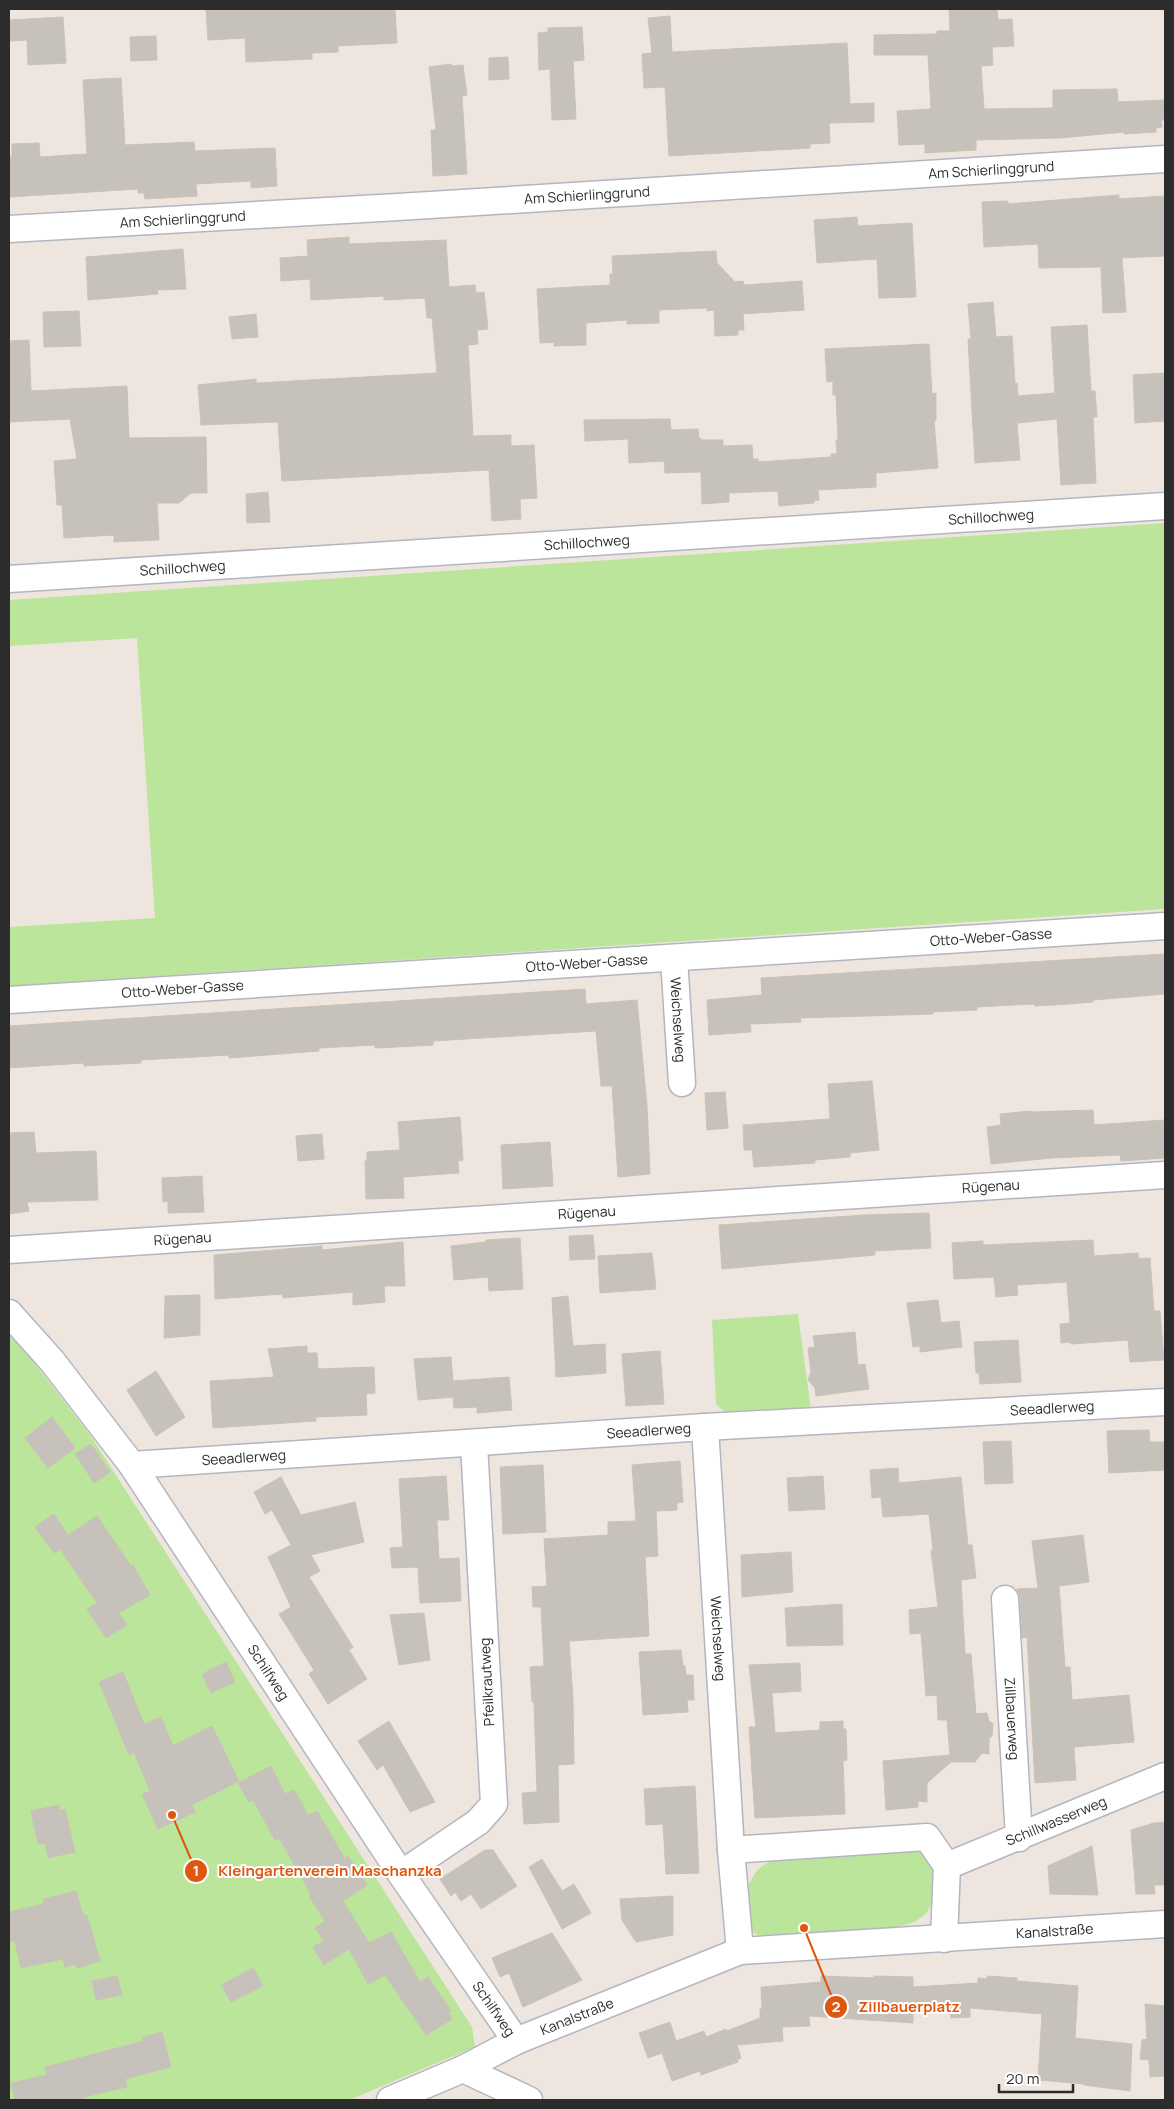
<svg xmlns="http://www.w3.org/2000/svg" width="1174" height="2109" font-family="Manrope,sans-serif">
	<style>
		.green { fill: #bae59a }
		.building { fill: #c6c1ba; stroke: #cac2b8 }
		.lines { fill: none; stroke-linecap: round; stroke-linejoin: round }
		.minor-casing { stroke: #b2b6c0; stroke-width: 29 }
		.minor { stroke: #fff; stroke-width: 26 }
		.labels { text-anchor: middle; stroke-width: 4; stroke-linejoin: round; paint-order: stroke }
		.street-label { font-size: 14px; fill: #2c2c2c; stroke: #fff }
		.leader { fill: none; stroke: #df570e; stroke-width: 2 }
		.callout-dot { fill: #df570e; stroke: #fff; stroke-width: 2 }
		.mark-label { font-size: 15px; text-anchor: middle; font-weight: bold; fill: #fff }
		.callout-label { font-size: 15px; text-anchor: middle; font-weight: bold; fill: #df570e; stroke: #fff; stroke-width: 4; stroke-linejoin: round; paint-order: stroke }
	</style>
	<rect width="100%" height="100%" fill="#eee6de"/>
	<path class="green" d="M1165,523V909L9,986V927L155,918L137,638L9,646V600Z
		M798,1314L811,1410L726,1413L716,1404L712,1320Z
		M9,1335L32,1360L90,1435L472,2027L475,2047L349,2100H9Z
		M914,1847C918,1850 924,1853 928,1856C941,1868 937,1898 927,1912C920,1921 907,1925 896,1927L765,1936C762,1936 757,1935 754,1933C739,1919 743,1890 754,1875C760,1865 769,1862 779,1858Z"/>
	<path class="building" d="M206,9H395L397,43L338,46V52L312,53V59L246,62L245,38L208,40Z
		M949,9H997L998,20L1012,19L1014,46L992,47L993,65L981,66L984,109L1053,108V90L1117,89L1118,102L1165,100V120H1161L1162,127L1156,128V132L1124,134V132L1060,138L976,140V150L925,153V144L899,145L897,111L931,109L928,55H874V35L937,34V31H950Z
		M670,16L672,52L847,43L850,104L874,103V122L829,123L830,143L810,144V148L669,156L665,87L644,88L642,54L652,53L648,18Z
		M63,17L66,63L28,65L27,40L9,41V20Z
		M582,27L584,60L573,61L576,119L552,120L550,69L539,70L538,33L548,32V28Z
		M156,36L157,60L131,61L130,37Z
		M508,57L509,79L489,80V58Z
		M451,64L452,66L463,65L467,95L462,96L467,174L433,176L431,130H436L429,67Z
		M121,78L125,145L194,142L195,151L275,148L277,186L251,188V181L196,184L197,196L145,199L144,193H138V189L9,197V157H12V144L39,143L40,157L87,154L83,80Z
		M1119,195V199L1165,196V256L1122,258L1126,312L1103,313L1101,267L1039,268L1038,244L984,247L982,202L1008,201V204Z
		M857,217L858,226L912,223L916,297L879,298L877,259L817,263L814,220Z
		M349,237V244L446,240L449,287L475,285L476,293L484,292L488,329L477,330L478,344L468,345L473,436L511,435V446L534,445L537,498L520,499L521,519L492,521L489,470L282,481L278,422L201,425L198,385L256,379V383L437,373L432,318H427L425,298L384,300V296L311,300L310,279L281,281L280,258L308,256L307,240Z
		M183,249L186,289L157,290L158,294L88,300L86,257Z
		M716,251L717,263L735,282L743,281L744,285L802,281L804,310L743,314L744,330H738V335L715,336L714,310L707,311V308L659,310V323L627,324V320L586,323V345L554,346V342L540,343L537,289L610,285V274H613L612,256Z
		M993,302L996,337L1012,336L1015,384L1017,383L1018,396L1055,393L1051,327L1087,325L1091,391H1095L1097,417H1093L1096,483L1061,485L1057,419L1017,423L1020,460L975,463L968,339H971L968,304Z
		M79,311L81,346L44,347L43,312Z
		M256,314L258,337L232,339L229,317Z
		M29,340L31,391L127,386L129,438L206,437L207,493H191L179,503H157L159,540L114,542V535L64,538L62,505H57L54,461L77,459L70,419L9,422V341Z
		M929,344L932,394L936,393V420L934,421L938,468L876,473V487L818,490L819,500L814,501V503L779,506L778,491L729,493V502L702,504L701,472L665,473L664,461L629,463L628,439L585,441L584,420L670,419L671,430L698,429L699,438H701V440H723V446L752,445L753,459H758V462L831,457V454H837L836,440H838L836,395H833V381L827,382L825,349Z
		M1165,373V421L1135,423L1133,375Z
		M268,492L270,522L247,523L246,494Z
		M1165,954V994L1093,1000V1002L1055,1005L1035,1006L1034,1004L977,1007V1010L933,1012V1014L800,1018L801,1022L750,1024L751,1032L709,1035L707,1000L762,995L761,978Z
		M585,989L586,1004L637,1000L647,1105L650,1174L618,1177L612,1086H601L596,1031L433,1041V1045L396,1047L375,1048V1045L319,1048V1051L229,1058V1055L141,1060V1063L84,1066V1063L9,1068V1026Z
		M872,1081L879,1150L850,1153V1157L815,1160V1163L754,1167L752,1150H744L743,1125L830,1119L828,1084Z
		M725,1092L728,1128L707,1130L705,1093Z
		M1093,1110L1094,1125L1165,1120V1158L1121,1161L1120,1155L1052,1158L991,1164L987,1127L1001,1125L1000,1114L1031,1111V1112Z
		M460,1117L463,1160L458,1161L459,1173L403,1177L404,1198L366,1199L365,1161H367V1152L400,1150L398,1122Z
		M34,1132L36,1153L96,1151L98,1200L27,1202L29,1211L9,1214V1133Z
		M322,1134L324,1159L298,1161L296,1136Z
		M550,1142L553,1186L503,1189L501,1145Z
		M202,1176L204,1212L168,1213V1201L163,1202L162,1178Z
		M929,1213L931,1248L875,1251V1255L722,1269L719,1225L864,1215Z
		M593,1235L595,1259L570,1260L569,1236Z
		M520,1238L523,1289L489,1291L488,1277L454,1280L451,1246L486,1242V1240Z
		M1093,1240L1094,1256L1138,1253L1139,1259L1150,1258L1154,1311H1160L1164,1360L1130,1362L1128,1340L1071,1344V1342L1061,1343L1060,1324L1070,1323L1067,1282L1017,1285L1018,1295L996,1297L994,1277L954,1279L952,1243L983,1241V1245Z
		M403,1242L405,1286H384L385,1302L353,1305V1292L283,1298L282,1294L215,1299L214,1255L322,1246V1250Z
		M652,1253L656,1289L600,1293L598,1256Z
		M200,1295V1335L164,1338L165,1296Z
		M568,1296L573,1346L605,1344L606,1373L556,1377L552,1298Z
		M938,1300L941,1323L959,1321L962,1347L920,1352V1346L913,1347L907,1303Z
		M855,1332L858,1365L865,1364L869,1389L816,1396L815,1388L808,1380L811,1372L808,1348L815,1347L813,1336Z
		M1018,1340L1021,1382L980,1384L979,1373H976L974,1342Z
		M307,1346V1353H317L318,1369L374,1367L375,1393L366,1394L367,1415L316,1417V1421L213,1428L210,1381L274,1377L268,1349Z
		M660,1351L664,1404L626,1406L622,1354Z
		M451,1357L453,1381L509,1377L512,1410L477,1413V1407L454,1408L453,1397L418,1400L414,1359Z
		M156,1371L185,1417L156,1436L127,1390Z
		M52,1417L75,1448L48,1468L25,1438Z
		M1149,1430L1150,1442H1165V1470L1109,1473L1107,1431Z
		M1011,1441L1013,1483L985,1484L983,1442Z
		M91,1444L110,1472L94,1483L75,1454Z
		M680,1461L683,1502L677,1503V1510L656,1511L658,1556L645,1557L649,1636L569,1641L573,1700L574,1764L558,1765L559,1822L524,1824L522,1793L537,1792L534,1702H532L530,1667L544,1666L541,1607H533L532,1587L547,1586L544,1539L608,1535V1522L636,1521L632,1465Z
		M543,1465L546,1532L503,1534L500,1467Z
		M898,1468L899,1483L961,1477L968,1545H972L976,1578L961,1580L965,1654H971L976,1714L987,1713L989,1721L993,1724L992,1736L989,1738V1754L982,1753L975,1762H951L927,1783V1802L918,1801V1807L886,1810L883,1761L950,1755L947,1720H938L937,1695L926,1696L921,1633L910,1634L909,1610L938,1607L931,1550H933L929,1514L883,1517L881,1497L872,1498L870,1470Z
		M446,1476L449,1520H437L439,1559L459,1558L461,1601L420,1603L418,1567L392,1568L390,1548L403,1547L399,1479Z
		M823,1476L825,1509L789,1511L787,1478Z
		M281,1477L301,1515L355,1502L364,1542L311,1555L320,1571L309,1577L353,1647L349,1650L367,1679L328,1704L309,1674L314,1670L279,1614L291,1607L268,1557L291,1545L272,1510L265,1514L254,1492Z
		M54,1514L68,1535L97,1516L131,1566L133,1565L150,1595L119,1613L127,1625L106,1638L87,1609L97,1603L60,1549L54,1553L35,1527Z
		M1083,1535L1089,1582L1059,1586L1065,1667H1070L1072,1700L1129,1695L1134,1742L1074,1747L1076,1780L1035,1783L1027,1637L1022,1638L1020,1598L1017,1589L1038,1588L1032,1541Z
		M791,1552L793,1592L742,1597L741,1555Z
		M842,1604L843,1645L787,1646L785,1608Z
		M424,1613L430,1660L399,1665L390,1615Z
		M681,1650L683,1666H685L686,1675H693L694,1700H687L688,1712L643,1715L639,1652Z
		M226,1662L235,1682L211,1693L202,1674Z
		M800,1663L801,1691L772,1693L775,1733L820,1730V1722L843,1721V1729H846L847,1760L843,1761L845,1814L755,1818L749,1727H756L749,1665Z
		M123,1672L144,1724L161,1717L173,1746L212,1726L239,1781L192,1805L195,1812L158,1829L142,1794L150,1791L134,1752L129,1755L99,1682Z
		M389,1721L435,1802L410,1812L383,1765L377,1770L358,1741Z
		M271,1766L285,1794L294,1790L308,1815L317,1811L345,1859L348,1856L367,1885L343,1901L369,1943L391,1932L420,1982L428,1977L451,2011L448,2013L452,2019L426,2035L385,1975L368,1984L349,1949L324,1965L313,1947L324,1941L315,1928L325,1921L309,1896L311,1894L279,1838L275,1840L253,1800L249,1802L238,1783Z
		M695,1786L699,1873L666,1874L663,1824L646,1825L644,1789Z
		M59,1805V1811L65,1809L75,1852L48,1858L45,1843L38,1844L31,1811Z
		M1165,1822V1885H1154L1155,1894H1136L1131,1830L1154,1823Z
		M1092,1846L1098,1895L1050,1894L1048,1866Z
		M485,1850H493L517,1886L481,1909L471,1894L461,1901L455,1892L451,1896L440,1879Z
		M542,1859L562,1891L574,1884L591,1913L562,1929L529,1867Z
		M76,1891L83,1915H87L100,1961L77,1968L76,1964L65,1967L63,1959L21,1968L15,1941L9,1942V1912L44,1904L43,1899Z
		M673,1896V1935L636,1942L622,1920L620,1899Z
		M552,1933L582,1980L523,2007L509,1973L500,1977L492,1958Z
		M253,1968L263,1986L231,2002L221,1985Z
		M117,1976L122,1995L96,2000L92,1981Z
		M821,1976L874,1978V1976L913,1977V1987L978,1983V1978L987,1979V1976L1017,1978V1981L1078,1986L1075,2038L1132,2044L1130,2091L1084,2085V2084L1038,2080L1042,2014L970,2008V2017L951,2018L950,2009L913,2013V2023L809,2016L810,2026L782,2027L783,2041L737,2045L741,2058L737,2060L738,2062L701,2075L700,2071L672,2081L662,2053L648,2058L639,2033L670,2022L676,2041L704,2031L706,2037L726,2029L727,2031L760,2018V2009H762L761,1987L821,1982Z
		M1145,2004L1165,2006V2076L1150,2077L1149,2060L1140,2059L1142,2040L1147,2039Z
		M162,2032L171,2067L125,2079L127,2087L84,2097L85,2100H15L11,2083L47,2075L45,2067L144,2041L142,2037Z"/>
	<g class="lines">
		<defs>
			<g id="minor">
				<path id="s1" d="M9,229L398,207L1165,159"/>
				<path id="s2" d="M9,579L1165,506"/>
				<path id="s3" d="M674,958L682,1083"/>
				<path id="s4" d="M9,1000L1165,926"/>
				<path id="s5" d="M9,1250L1165,1175"/>
				<path id="s6" d="M9,1313L52,1361L132,1465L401,1874L516,2041"/>
				<path id="s7" d="M705,1427L731,1850L740,1951"/>
				<path id="s8" d="M132,1465L705,1427L1165,1402"/>
				<path id="s9" d="M1005,1599L1019,1838"/>
				<path d="M731,1850L927,1837L947,1866L944,1939"/>
				<path id="s10" d="M947,1866L1165,1776"/>
				<path d="M401,1874L478,1822L494,1804L474,1444"/>
				<path d="M463,2069L529,2100"/>
				<path id="s11" d="M390,2100L463,2069L516,2041L740,1951L1165,1924"/>
			</g>
		</defs>
		<use href="#minor" class="minor-casing"/>
		<use href="#minor" class="minor"/>
	</g>
	<g class="labels">
		<g class="street-label">
			<text dy="5" stroke="none"><textPath href="#s1" startOffset="984">Am Schierlinggrund</textPath></text>
			<text dy="5" stroke="none"><textPath href="#s1" startOffset="579">Am Schierlinggrund</textPath></text>
			<text dy="5" stroke="none"><textPath href="#s1" startOffset="174">Am Schierlinggrund</textPath></text>
			<text dy="5" stroke="none"><textPath href="#s2" startOffset="984">Schillochweg</textPath></text>
			<text dy="5" stroke="none"><textPath href="#s2" startOffset="579">Schillochweg</textPath></text>
			<text dy="5" stroke="none"><textPath href="#s2" startOffset="174">Schillochweg</textPath></text>
			<text dy="5" stroke="none"><textPath href="#s4" startOffset="984">Otto-Weber-Gasse</textPath></text>
			<text dy="5" stroke="none"><textPath href="#s4" startOffset="579">Otto-Weber-Gasse</textPath></text>
			<text dy="5" stroke="none"><textPath href="#s4" startOffset="174">Otto-Weber-Gasse</textPath></text>
			<text dy="5" stroke="none"><textPath href="#s3" startOffset="62">Weichselweg</textPath></text>
			<text dy="5" stroke="none"><textPath href="#s5" startOffset="984">Rügenau</textPath></text>
			<text dy="5" stroke="none"><textPath href="#s5" startOffset="579">Rügenau</textPath></text>
			<text dy="5" stroke="none"><textPath href="#s5" startOffset="174">Rügenau</textPath></text>
			<text dy="5" stroke="none"><textPath href="#s8" startOffset="922">Seeadlerweg</textPath></text>
			<text dy="5" stroke="none"><textPath href="#s8" startOffset="518">Seeadlerweg</textPath></text>
			<text dy="5" stroke="none"><textPath href="#s8" startOffset="112">Seeadlerweg</textPath></text>
			<text dy="5" stroke="none"><textPath href="#s7" startOffset="212">Weichselweg</textPath></text>
			<text dy="5" stroke="none"><textPath href="#s6" startOffset="444">Schilfweg</textPath></text>
			<text transform="translate(487 1682) rotate(-93)" y="5">Pfeilkrautweg</text>
			<text dy="5" stroke="none"><textPath href="#s9" startOffset="120">Zillbauerweg</textPath></text>
			<text dy="5" stroke="none"><textPath href="#s10" startOffset="118">Schillwasserweg</textPath></text>
			<text dy="5" stroke="none"><textPath href="#s11" startOffset="696">Kanalstraße</textPath></text>
			<text dy="5" stroke="none"><textPath href="#s6" startOffset="849">Schilfweg</textPath></text>
			<text dy="5" stroke="none"><textPath href="#s11" startOffset="205">Kanalstraße</textPath></text>
		</g>
	</g>
	<path class="leader" d="M172 1815L196 1871M804 1928L836 2007"/>
	<g class="callout-dot">
		<circle cx="172" cy="1815" r="5"/>
		<circle cx="804" cy="1928" r="5"/>
		<circle cx="196" cy="1871" r="12"/>
		<circle cx="836" cy="2007" r="12"/>
	</g>
	<g class="mark-label">
		<text x="196" y="1876">1</text>
		<text x="836" y="2012">2</text>
	</g>
	<g class="callout-label">
		<text x="330" y="1876">Kleingartenverein Maschanzka</text>
		<text x="909" y="2012">Zillbauerplatz</text>
	</g>
	<rect width="1174" height="2109" fill="none" stroke="#2c2c2c" stroke-width="20"/>
	<path d="M999 2084v8h74v-8" fill="none" stroke="#2c2c2c" stroke-width="2.5"/>
	<text x="1006" y="2084" font-size="15" fill="#2c2c2c" stroke="#ffffff" stroke-width="4" paint-order="stroke">20 m</text>
</svg>
